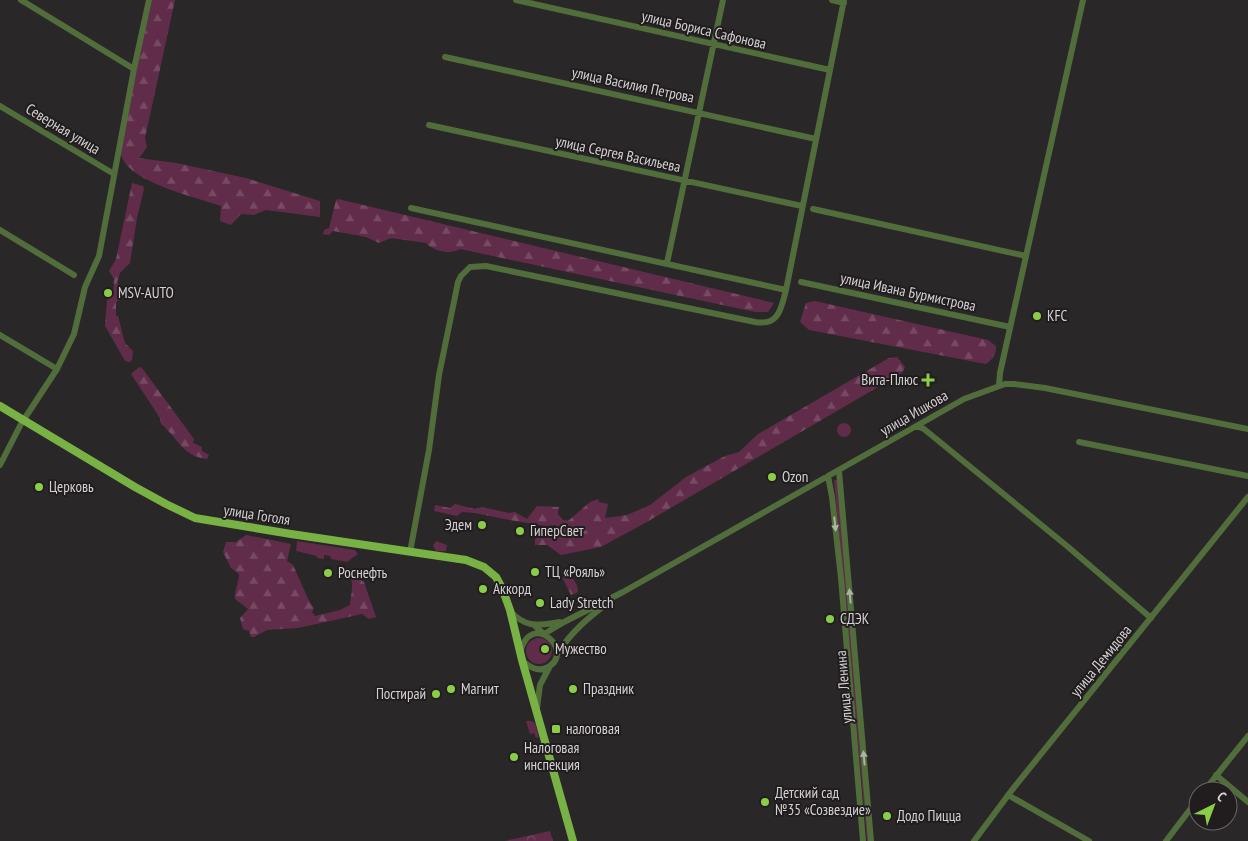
<svg xmlns="http://www.w3.org/2000/svg" width="1248" height="841" font-family="'PT Sans Narrow',sans-serif">
	<style>
		.grass { fill: #602c49 }
		.forest { fill: url(#forest-firs) }
		.park { fill: url(#park-crowns) }
		.lines { fill: none; stroke-linecap: round; stroke-linejoin: round }
		.minor { stroke: #516d3b; stroke-width: 6 }
		.major { stroke: #79b244; stroke-width: 8 }
		.oneway { fill: #adb3a5 }
		.poi-dot { fill: #8ace48; stroke: #211d1f; stroke-width: 2 }
		.labels { text-anchor: middle; stroke-width: 4; stroke-linejoin: round; paint-order: stroke }
		.street-label { font-size: 15px; fill: #d4d1d2; stroke: #211d1f }
		.poi-label { font-size: 15px; fill: #d4d1d2; stroke: #211d1f; text-anchor: start }
	</style>
	<defs>
		<pattern id="forest-firs" width="22" height="20" patternUnits="userSpaceOnUse" patternTransform="scale(1.25)"><rect width="22" height="20" fill="#602c49"/><path d="M5 1l3.5 6h-7zM16 11l3.5 6h-7z" fill="#764a62"/></pattern>
		<pattern id="park-crowns" width="20" height="18" patternUnits="userSpaceOnUse" patternTransform="scale(1.25)"><rect width="20" height="18" fill="#602c49"/><path d="M2 6a3 3 0 1 1 6 0M12 15a3 3 0 1 1 6 0" fill="none" stroke="#764a62"/></pattern>
	</defs>
	<rect width="100%" height="100%" fill="#2a2728"/>
	<path class="grass" d="M834,480H837L870,841H867Z
		M297,541L355,550L358,554L347,562L331,559L330,556L324,555V559L317,558V556L296,551Z
		M436,541L447,545L446,551H436L433,546Z
		M526 651a13 13 0 1 1 26 0a13 13 0 1 1-26 0Z
		M526,721H532L535,723L539,737L536,738L534,733L530,734Z"/>
	<path class="forest" d="M152,0H175L145,138L147,147L139,158L176,163L246,178L320,201V217L266,210L254,215L241,214L231,225L220,221L221,206C195,197 133,183 122,158C120,153 121,147 121,142Z
		M132,183L143,186L144,189L137,218L130,263L120,273L117,283L123,290L120,299L116,302V316H118L125,343L133,351L132,360L130,362L125,361L105,326L107,300L113,294L114,279L109,271L116,259Z
		M338,199L774,303L768,312H755L460,249C450,255 433,251 426,243L391,238L379,243L366,237L333,231L329,235L323,234L324,230L329,228L336,200Z
		M815,301L988,340L996,346C996,355 993,359 986,364L809,330L800,322L806,303Z
		M897,357L905,367L902,373L645,523L601,547L561,555L547,545H535V539L540,534L556,539L562,533L556,525L546,526L504,519L475,513L462,512L457,516L434,511L435,505L450,508L455,504L475,509L482,507L509,513L515,512L527,519L537,506L559,507L558,514L563,520L568,521L590,502L598,499L599,502L608,504L605,518L627,515L650,505L686,477L725,456L739,452L758,434L889,358Z
		M139,367L142,368L194,439L193,443L202,447V451L209,455L207,459C182,456 179,439 161,424L160,418L131,374Z
		M246,535L291,544L287,561L293,565L310,603L314,608L312,612L315,616L340,610L350,605C350,599 352,594 352,588C353,581 349,576 350,570L353,568L359,574L362,581L364,582L376,617L369,619L362,614L298,628L267,630L254,637H251L249,631L243,629L240,618L248,609L235,599C234,590 239,583 239,574L231,568L223,552L226,542H236Z
		M566,573C573,577 578,584 578,592L571,595L563,579V575Z"/>
	<path class="park" d="M837 430a7 7 0 1 1 14 0a7 7 0 1 1-14 0Z
		M550,831L553,841H505Z"/>
	<g class="lines">
		<path class="minor" d="M21,0L134,69
			M516,0L830,70
			M832,0L844,3
			M445,57L816,139
			M0,106L114,174
			M429,125L802,206
			M411,208L786,290
			M813,209L1026,256
			M0,230L74,275
			M667,263L723,0
			M801,282L1010,327
			M0,335L57,369
			M999,385L1000,373L1083,0
			M917,426L924,429L1067,546L1151,618
			M1079,442L1248,476
			M0,465L21,424L57,369L74,334L85,287L99,256L134,69L149,0
			M839,471L871,841
			M828,476L832,497L841,578L863,841
			M410,552L429,450L439,375L458,282L461,276L470,267L486,266L755,322C779,326 781,309 786,290L844,0
			M510,611C527,629 538,625 560,622
			M534,625L544,634L564,622L623,592L964,399L1005,384H1014L1045,388L1248,429
			M520,653C531,607 578,654 546,668C537,672 529,667 522,660
			M558,653C571,632 589,617 609,602
			M537,708L540,685L550,666
			M1216,775L1248,802
			M1204,791L1248,736
			M1008,795L1089,841
			M974,841L1012,790L1248,497
			M1166,841L1198,799"/>
		<path class="major" d="M0,406L135,487L166,504L195,518L291,534L466,560L484,567L496,577L502,588L510,610L522,660L573,841"/>
	</g>
	<defs><path id="oneway-solid" d="M-6-.8H1V-3.2L6.5 0L1 3.2V.8H-6Z" transform="scale(1.25)"/></defs>
	<g class="oneway">
		<use href="#oneway-solid" transform="translate(835 524) rotate(84)"/>
		<use href="#oneway-solid" transform="translate(850 596) rotate(-95)"/>
		<use href="#oneway-solid" transform="translate(864 758) rotate(-95)"/>
	</g>
	<g class="poi-dot">
		<circle cx="108" cy="293" r="5"/>
		<circle cx="1037" cy="316" r="5"/>
		<path d="M925.5 372.5h5v5h5v5h-5v5h-5v-5h-5v-5h5z"/>
		<circle cx="772" cy="477" r="5"/>
		<circle cx="39" cy="487" r="5"/>
		<circle cx="482" cy="525" r="5"/>
		<circle cx="520" cy="531" r="5"/>
		<circle cx="535" cy="572" r="5"/>
		<circle cx="328" cy="573" r="5"/>
		<circle cx="483" cy="589" r="5"/>
		<circle cx="540" cy="603" r="5"/>
		<circle cx="830" cy="619" r="5"/>
		<circle cx="545" cy="649" r="5"/>
		<circle cx="451" cy="689" r="5"/>
		<circle cx="573" cy="689" r="5"/>
		<circle cx="436" cy="694" r="5"/>
		<rect x="551" y="724" width="10" height="10" rx="2.5"/>
		<circle cx="514" cy="757" r="5"/>
		<circle cx="765" cy="802" r="5"/>
		<circle cx="887" cy="816" r="5"/>
	</g>
	<g class="labels">
		<g class="street-label">
			<text transform="translate(704 30) rotate(13)" y="5">улица Бориса Сафонова</text>
			<text transform="translate(633 85) rotate(12)" y="5">улица Василия Петрова</text>
			<text transform="translate(63 129) rotate(31)" y="5">Северная улица</text>
			<text transform="translate(618 154) rotate(12)" y="5">улица Сергея Васильева</text>
			<text transform="translate(908 292) rotate(12)" y="5">улица Ивана Бурмистрова</text>
			<text transform="translate(914 413) rotate(-30)" y="5">улица Ишкова</text>
			<text transform="translate(257 515) rotate(9)" y="5">улица Гоголя</text>
			<text transform="translate(1101 661) rotate(-51)" y="5">улица Демидова</text>
			<text transform="translate(844 687) rotate(-95)" y="5">улица Ленина</text>
		</g>
		<g class="poi-label">
			<text x="118" y="298">MSV-AUTO</text>
			<text x="1047" y="321">KFC</text>
			<text x="918" y="385" text-anchor="end">Вита-Плюс</text>
			<text x="782" y="482">Ozon</text>
			<text x="49" y="492">Церковь</text>
			<text x="472" y="530" text-anchor="end">Эдем</text>
			<text x="530" y="536">ГиперСвет</text>
			<text x="545" y="577">ТЦ «Рояль»</text>
			<text x="338" y="578">Роснефть</text>
			<text x="493" y="594">Аккорд</text>
			<text x="550" y="608">Lady Stretch</text>
			<text x="840" y="624">СДЭК</text>
			<text x="555" y="654">Мужество</text>
			<text x="461" y="694">Магнит</text>
			<text x="583" y="694">Праздник</text>
			<text x="426" y="699" text-anchor="end">Постирай</text>
			<text x="566" y="734">налоговая</text>
			<text x="524" y="753">Налоговая<tspan x="524" dy="17">инспекция</tspan></text>
			<text x="775" y="798">Детский сад<tspan x="775" dy="17">№35 «Созвездие»</tspan></text>
			<text x="897" y="821">Додо Пицца</text>
		</g>
	</g>
	<g transform="translate(1213 806) rotate(42)"><circle r="24" fill="#211d1f" stroke="#696567"/>
	<path d="M0-4L9 19L0 12L-9 19Z" fill="#8ace48"/>
	<text y="-8" font-size="14" font-weight="bold" text-anchor="middle" fill="#d4d1d2">С</text>
	</g>
</svg>
